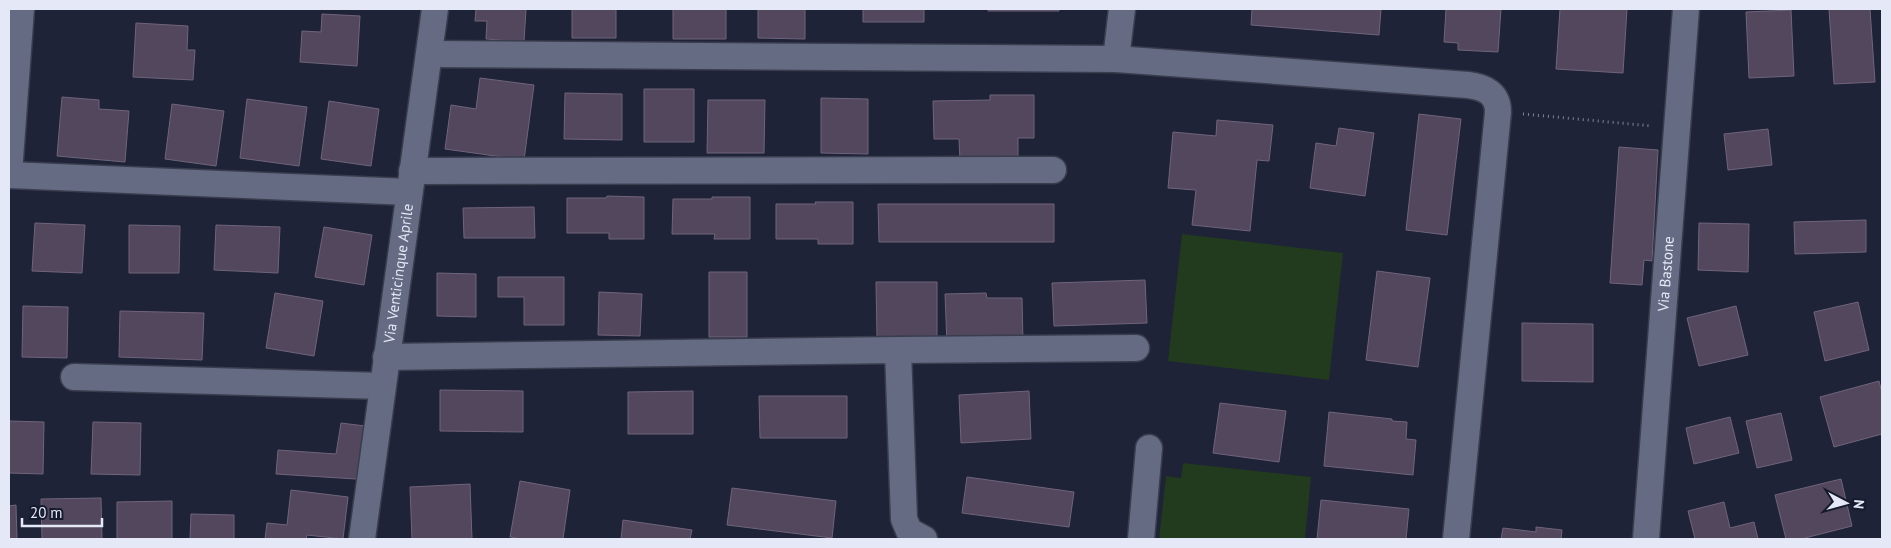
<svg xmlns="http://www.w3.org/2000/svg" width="1891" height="548" font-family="'PT Sans',sans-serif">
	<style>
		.green { fill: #223a1d }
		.building { fill: #52475d; stroke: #70647c }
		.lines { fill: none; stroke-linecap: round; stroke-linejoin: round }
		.minor-casing { stroke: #393d4e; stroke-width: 29 }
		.path { stroke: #7e8394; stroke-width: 3; stroke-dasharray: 1 4; stroke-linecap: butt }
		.minor { stroke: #646b83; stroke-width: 26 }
		.labels { text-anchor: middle; stroke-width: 4.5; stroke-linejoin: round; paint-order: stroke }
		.street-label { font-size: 15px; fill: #e5e9f7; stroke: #151a2d }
	</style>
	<rect width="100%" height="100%" fill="#1e2337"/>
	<path class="green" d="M1182,234L1343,253L1329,380L1168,361Z
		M1183,463L1311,477L1305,539H1159L1166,476L1181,478Z"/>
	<path class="building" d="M476,9H526L524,42L486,39L487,21H475Z
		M572,9H616V38H572Z
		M673,9H726V39H673Z
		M758,9H805V39L758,38Z
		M863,9H924V22H863Z
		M988,9H1059V11H988Z
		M1252,9H1381L1379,35L1251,25Z
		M1446,9H1501L1498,52L1458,50V43L1444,42Z
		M1560,9H1627L1623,73L1556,69Z
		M1829,9H1870L1875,82L1834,84Z
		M1791,10L1794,76L1749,78L1746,12Z
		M322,14L360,16L357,66L300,62L302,31L321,32Z
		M136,23L188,26L187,50H195L193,80L133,77Z
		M480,78L534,85L524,160L445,149L451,105L476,109Z
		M644,89H694V142H644Z
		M565,93L622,94V140L564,139Z
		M990,95H1034V138H1018V160L960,161L959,139H934L933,101L990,100Z
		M62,97L99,100V109L129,111L125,162L57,156Z
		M821,98L868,99V154L821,153Z
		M247,99L307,107L299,166L240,158Z
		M708,100H765L764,153H707Z
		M329,101L379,109L371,166L321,159Z
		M172,104L224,111L216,166L165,159Z
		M1419,114L1461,119L1447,235L1406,230Z
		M1217,120L1273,125L1269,161L1257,160L1250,231L1192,225L1196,190L1168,188L1173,132L1216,136Z
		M1339,128L1374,133L1365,196L1310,188L1316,143L1336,146Z
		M1768,129L1772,165L1728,170L1724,134Z
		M1619,147L1658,150L1652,261L1644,260L1642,285L1610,283Z
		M607,196L644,197V239H609V233H567V198H606Z
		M712,197H750V239H714L715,234H672L673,199H712Z
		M815,202H853V244H818V239H776V204H816Z
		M878,204H1054V242H879Z
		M534,207L535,238H464L463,208Z
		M1866,220V252L1795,254L1794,222Z
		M35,223L85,225L82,273L32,271Z
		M1699,223L1749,224L1748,272L1698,270Z
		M129,225L180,226L179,273H129Z
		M216,225L280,227L278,273L214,270Z
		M324,227L372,235L364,285L315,277Z
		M1377,271L1430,278L1418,367L1366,360Z
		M709,272H747V337H709Z
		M437,273L476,274V317L437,316Z
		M498,277H564V325H524V297H498Z
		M1145,280L1147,323L1054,326L1052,283Z
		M876,282H937V336L877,337Z
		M599,292L642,294L640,336L598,335Z
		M275,293L323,301L314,356L266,348Z
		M986,293L987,298H1022L1023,342L947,344L945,294Z
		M1858,302L1869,350L1825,361L1814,312Z
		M23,306L68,307L67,358L22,357Z
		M1736,306L1748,355L1699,366L1687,318Z
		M120,311L204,313L202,360L119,357Z
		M1522,323L1593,324V382L1522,381Z
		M1879,381L1882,393V434L1834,447L1820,397Z
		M440,390L523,391V432L440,431Z
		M693,391V434H628V392Z
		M1029,391L1031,439L961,443L959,395Z
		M759,396H847V438H760Z
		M1220,403L1286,411L1279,462L1213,453Z
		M1329,412L1392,419V421L1407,422L1406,439L1416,440L1413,475L1324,466Z
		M1781,413L1792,460L1757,468L1746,421Z
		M1730,417L1739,453L1694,464L1686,428Z
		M9,421L44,422L43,474L9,473Z
		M93,422L141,423L140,475L91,474Z
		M341,423L365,426L356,479L276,474L278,450L336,454Z
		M967,477L1074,492L1069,527L962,513Z
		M1841,479L1852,526L1801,539H1786L1775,495Z
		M520,481L570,490L563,539H521L510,537Z
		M470,484L472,539H412L410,487Z
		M732,488L836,501L832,538L727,525Z
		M291,490L348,497L343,539L307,535L306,539H265L267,523L287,525Z
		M101,498L102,539H42L41,499Z
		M1321,500L1409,509L1406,539H1317Z
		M172,501V539H117V502Z
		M1724,502L1730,528L1754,522L1758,539H1695L1688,511Z
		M16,505L17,539H9V506Z
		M191,514L234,515V539H190Z
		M623,520L692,530L690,539H621Z
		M1536,527L1562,530L1561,539H1501L1503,528L1536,532Z"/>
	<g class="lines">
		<defs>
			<g id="minor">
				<path d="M429,54L1116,59L1468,85C1484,87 1498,93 1498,112L1456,539"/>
				<path d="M1116,59L1122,9"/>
				<path d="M412,171L1053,170"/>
				<path d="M9,173L21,9"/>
				<path d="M9,175L409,192"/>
				<path d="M898,350L1136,348"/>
				<path d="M386,357L898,350L904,519L909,531L924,539"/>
				<path d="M74,377L382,386"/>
				<path id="s1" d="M362,539L435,9"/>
				<path d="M1141,539L1149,448"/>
				<path id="s2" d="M1646,539L1686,9"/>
			</g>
		</defs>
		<use href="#minor" class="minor-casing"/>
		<path class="path" d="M1523,114L1652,126"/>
		<use href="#minor" class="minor"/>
	</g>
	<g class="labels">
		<g class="street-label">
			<text dy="5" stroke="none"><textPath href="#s1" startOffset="268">Via Venticinque Aprile</textPath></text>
			<text dy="5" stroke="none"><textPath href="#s2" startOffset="266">Via Bastone</textPath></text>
		</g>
	</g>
	<rect width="1891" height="548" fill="none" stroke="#e5e9f7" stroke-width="20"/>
	<g transform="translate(1846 503) rotate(96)" stroke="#151a2d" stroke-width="4" paint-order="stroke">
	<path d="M0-4L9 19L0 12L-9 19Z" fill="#e5e9f7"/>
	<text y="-8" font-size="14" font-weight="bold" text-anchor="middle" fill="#e5e9f7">N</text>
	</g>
	<path d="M22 518v8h80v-8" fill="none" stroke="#e5e9f7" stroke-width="2.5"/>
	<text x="30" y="518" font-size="15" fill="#e5e9f7" stroke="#151a2d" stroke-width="4" paint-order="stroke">20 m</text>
</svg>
